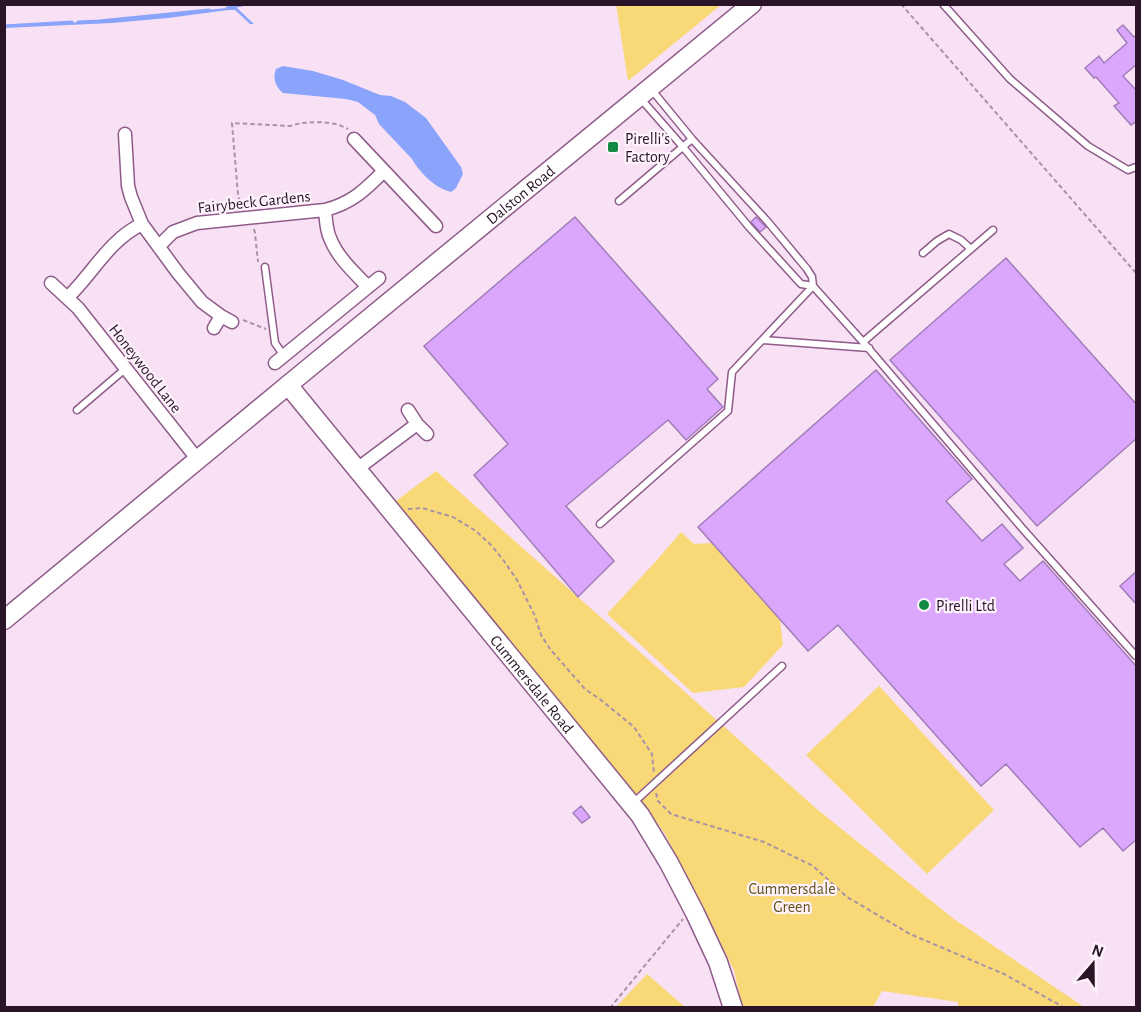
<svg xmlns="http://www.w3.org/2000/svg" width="1141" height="1012" font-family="'Alegreya Sans',sans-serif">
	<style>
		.green { fill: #f9d877 }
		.water { fill: #8ba4fb }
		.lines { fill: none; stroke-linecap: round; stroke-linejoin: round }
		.stream { stroke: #8ba4fb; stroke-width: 3 }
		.building { fill: #dba7fd; stroke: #a07db8; stroke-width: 1.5 }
		.lane-casing { stroke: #8f5b89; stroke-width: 9 }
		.street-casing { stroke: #8f5b89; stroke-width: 15 }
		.secondary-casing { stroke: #8f5b89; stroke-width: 21 }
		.path { stroke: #a992a6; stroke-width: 2; stroke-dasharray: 4.5 3; stroke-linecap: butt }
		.lane { stroke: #fff; stroke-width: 6 }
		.street { stroke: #fff; stroke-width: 12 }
		.secondary { stroke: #fff; stroke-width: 18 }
		.poi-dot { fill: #148b45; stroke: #fef2fc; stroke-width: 2 }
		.labels { text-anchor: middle; stroke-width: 4.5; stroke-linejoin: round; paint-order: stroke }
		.poi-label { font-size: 16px; fill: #2a1528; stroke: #fef2fc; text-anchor: start }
		.street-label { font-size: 16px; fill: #2a1528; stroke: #fef2fc }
		.park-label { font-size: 16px; fill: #64521a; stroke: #fef2fc }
	</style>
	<rect width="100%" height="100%" fill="#f9e1f5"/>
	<path class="green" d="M616,4H721V5L628,81Z
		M436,471L818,810L954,919L1084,1007H958V1002L882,991L873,1007H742L734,970L665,834L648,810L632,794L475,601L396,501Z
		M681,532L694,544L712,543L780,620L783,645L744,687L693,693L607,614L657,560Z
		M879,686L994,810L927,874L806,755Z
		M647,974L685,1007H616Z"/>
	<path class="water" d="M236,7L254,24H250L235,10H228L168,18L112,23L5,28V26L100,21Z
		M283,66L313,71L343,80L380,95L391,96L405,102L426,118L461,167L463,174L456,188L451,192C435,188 420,173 412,159L379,124L375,115L358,102L346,99L283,93C276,87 272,79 276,69Z"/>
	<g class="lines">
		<path class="stream" d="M227,8L246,4
			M78,22L99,21L209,10
			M4,26L72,22"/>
	</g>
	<path class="building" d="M1123,25L1134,37L1137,35V64L1123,76L1137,91V121L1131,125L1114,106L1119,103L1096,77L1094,78L1085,68L1099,56L1104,63L1127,43L1117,30Z
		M575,217L718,379L707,389L723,407L686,440L668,420L566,506L614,561L578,597L474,475L508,444L424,346Z
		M756,217L766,227L760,232L751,222Z
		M1006,258L1137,405V438L1037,526L890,360Z
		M876,370L972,479L946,501L982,541L1002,524L1023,548L1004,564L1020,581L1043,561L1137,667V839L1123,851L1103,828L1080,847L1006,764L981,786L838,625L808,651L698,527Z
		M1137,571V605L1120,586Z
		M581,806L590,817L582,823L573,813Z"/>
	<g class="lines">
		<defs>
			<path id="lane" d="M943,4L1010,79L1088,146L1128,170L1136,167
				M651,89L692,139L768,222L807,269L812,277L813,286L863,342L1022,528L1136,656
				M641,99L683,147L749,227L801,284L813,286
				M619,201L692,139
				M923,253L937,241L949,234L961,240L971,249
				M265,267L275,343L284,356
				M763,340L869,348
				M863,342L993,230
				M77,410L125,369
				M600,524L728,411L732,372L813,286
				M632,804L782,666"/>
			<path id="street" d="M125,134L128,186L131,197L142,224L178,273L202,302L221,316
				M354,139L436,226
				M325,210C326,219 326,230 330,238C337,257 354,272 368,287
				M159,246L173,232L197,223L325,210C352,203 365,190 384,171
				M51,283L78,308L198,460
				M68,297C93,273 109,240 142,224
				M214,328L221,316L232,322
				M275,363L379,278
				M408,410L417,424L427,434
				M357,469L417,424"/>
			<g id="secondary">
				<path id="s1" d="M288,385L640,815L669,863L695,913L718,962L733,1008"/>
				<path id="s2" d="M4,620L288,385L752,4"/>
			</g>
		</defs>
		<use href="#lane" class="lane-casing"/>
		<use href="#street" class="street-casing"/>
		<use href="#secondary" class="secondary-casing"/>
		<path class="path" d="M901,4L1136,273
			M242,209L238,195L232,123L290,126L301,123L320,122L337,124L348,129
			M254,229L255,233L258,262
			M243,320L266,329
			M408,509L422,508L453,517L476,531L492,546L504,561L517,580L535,616L541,635L550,649L585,689L601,700L634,727L652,754L654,773
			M656,793L658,801L671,814L764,842L813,866L847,897L910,934L1004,974L1065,1008
			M610,1008L683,919"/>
		<use href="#lane" class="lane"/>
		<use href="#street" class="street"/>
		<use href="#secondary" class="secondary"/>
	</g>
	<g class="poi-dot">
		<rect x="607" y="141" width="12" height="12" rx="3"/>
		<circle cx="924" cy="605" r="6"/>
	</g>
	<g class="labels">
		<g class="poi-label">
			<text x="625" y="144">Pirelli's<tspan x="625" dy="18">Factory</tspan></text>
			<text x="936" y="611">Pirelli Ltd</text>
		</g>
		<g class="street-label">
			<text dy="6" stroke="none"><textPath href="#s2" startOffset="669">Dalston Road</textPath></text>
			<text transform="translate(254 201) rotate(-6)" y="6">Fairybeck Gardens</text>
			<text transform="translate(146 368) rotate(52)" y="6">Honeywood Lane</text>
			<text dy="6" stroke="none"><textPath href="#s1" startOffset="386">Cummersdale Road</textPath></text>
		</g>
		<g class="park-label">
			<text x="792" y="894">Cummersdale<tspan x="792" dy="18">Green</tspan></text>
		</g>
	</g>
	<rect width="1141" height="1012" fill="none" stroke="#2a1528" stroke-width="12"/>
	<g transform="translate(1093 964) rotate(20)" stroke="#fef2fc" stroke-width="4.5" paint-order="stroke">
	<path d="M0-4.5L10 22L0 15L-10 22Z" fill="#2a1528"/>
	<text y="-9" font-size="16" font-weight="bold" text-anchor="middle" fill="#2a1528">N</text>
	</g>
</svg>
